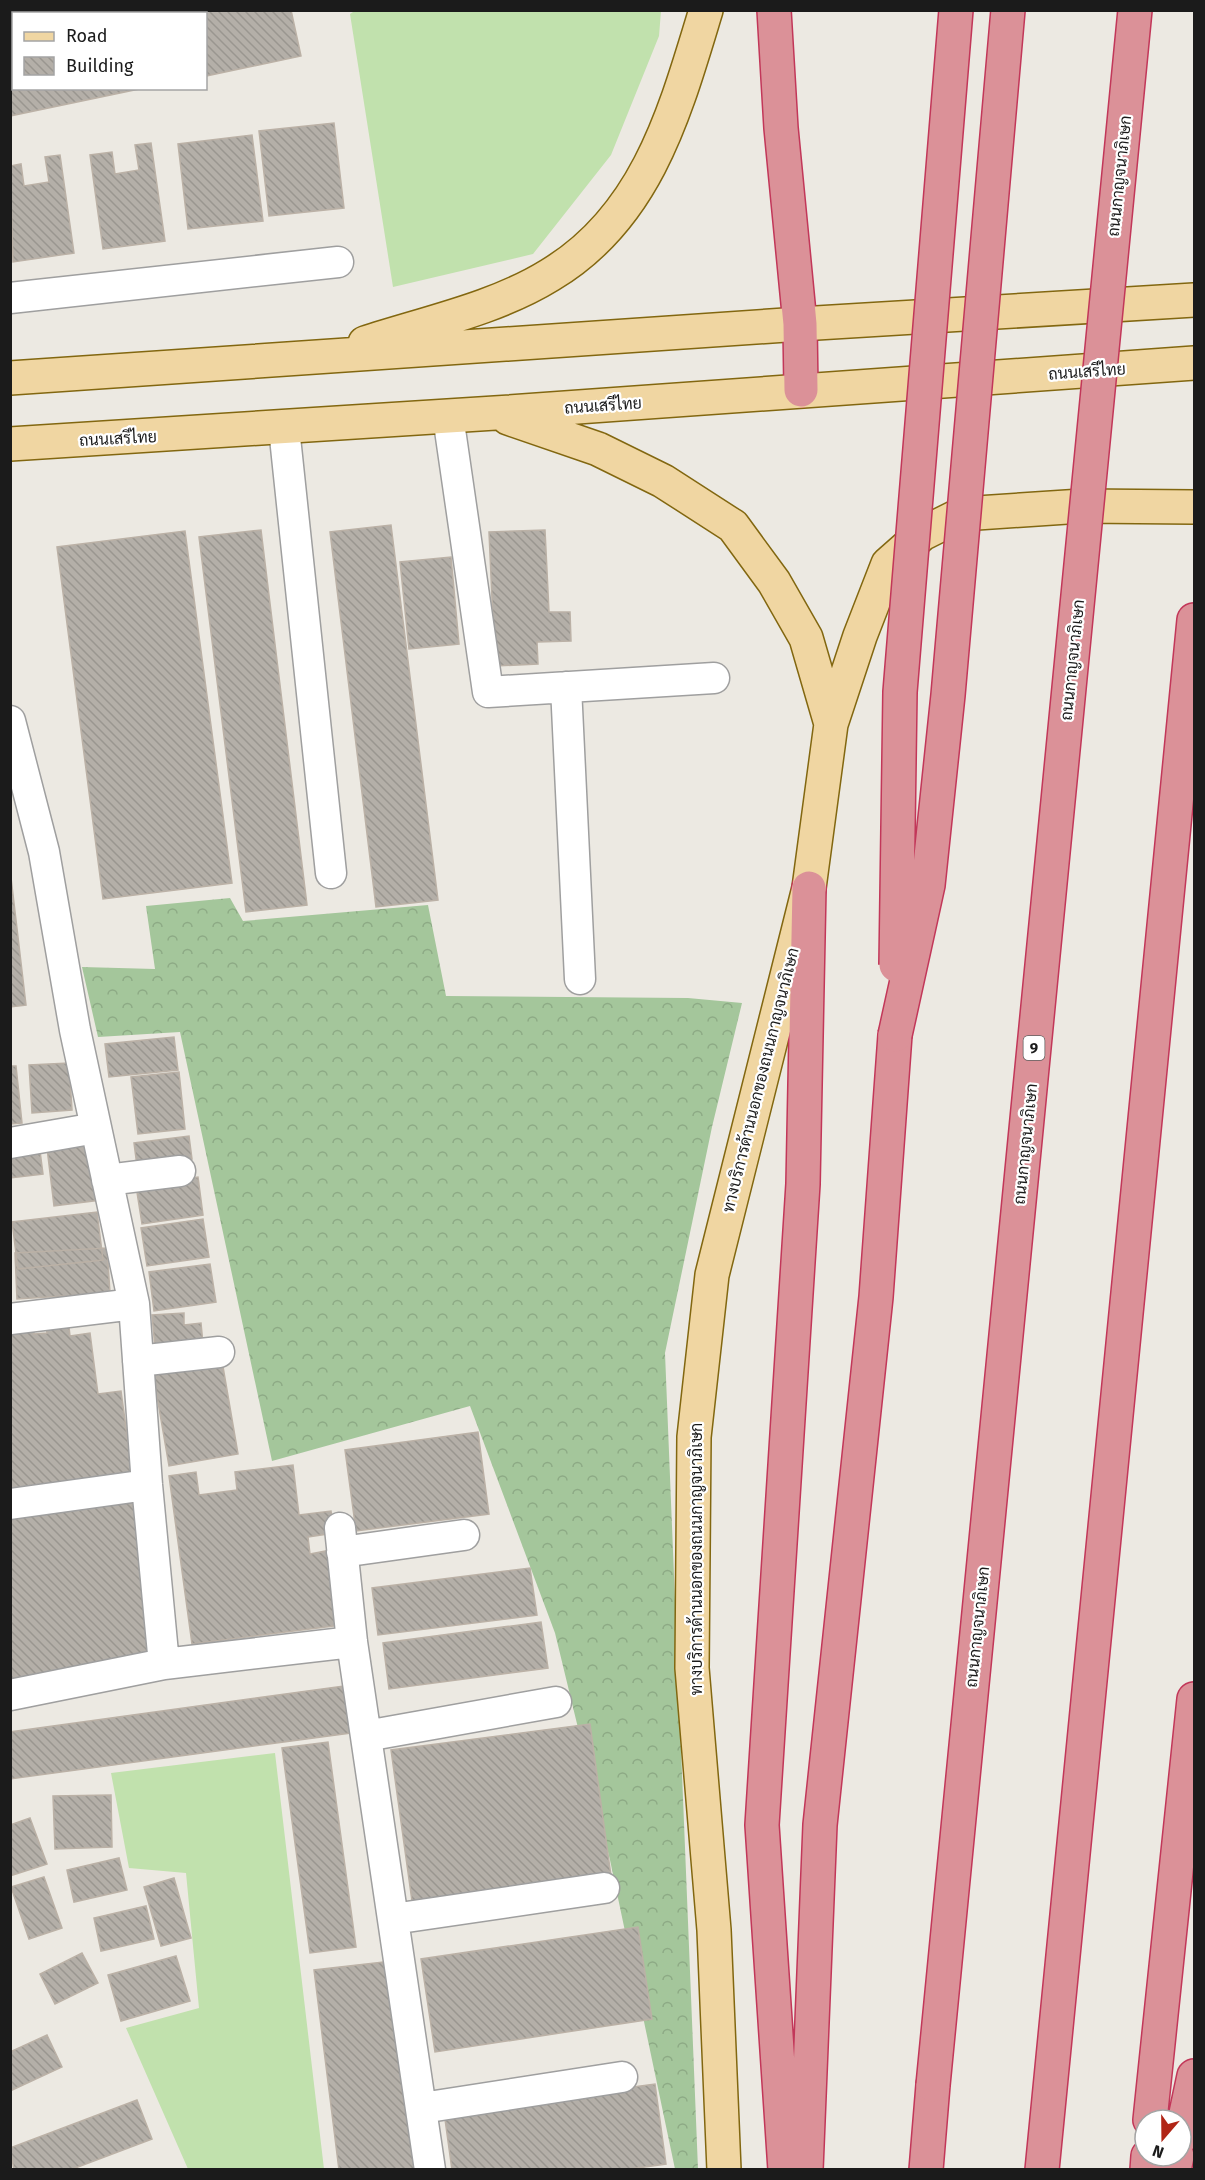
<svg xmlns="http://www.w3.org/2000/svg" width="1205" height="2180" font-family="'Fira Sans',Sarabun,sans-serif">
	<style>
		.grass { fill: #c1e1ad }
		.forest { fill: url(#forest-crowns) }
		.building { fill: url(#building-back-hatch); stroke: #bbb1a6; stroke-width: 1.5 }
		.lines { fill: none; stroke-linecap: round; stroke-linejoin: round }
		.minor-casing { stroke: #9f9f9f; stroke-width: 33 }
		.major-casing { stroke: #826710; stroke-width: 36 }
		.highway-casing { stroke: #c23759; stroke-width: 36 }
		.minor { stroke: #fff; stroke-width: 30 }
		.major { stroke: #f0d6a2; stroke-width: 33 }
		.highway { stroke: #db9198; stroke-width: 33 }
		.highway-bridge-casing { stroke: #c23759; stroke-width: 36; stroke-linecap: butt }
		.highway-bridge { stroke: #db9198; stroke-width: 33 }
		.labels { text-anchor: middle; stroke-width: 4.5; stroke-linejoin: round; paint-order: stroke }
		.shield { fill: #fff; stroke: #5f5f5f; stroke-width: 1.5 }
		.shield-label { font-size: 15px; font-weight: bold; fill: #1b1b1b }
		.street-label { font-size: 16px; fill: #1b1b1b; stroke: #fff }
	</style>
	<defs>
		<pattern id="forest-crowns" width="20" height="18" patternUnits="userSpaceOnUse" patternTransform="scale(1.5)"><rect width="20" height="18" fill="#a4c69b"/><path d="M2 6a3 3 0 1 1 6 0M12 15a3 3 0 1 1 6 0" fill="none" stroke="#8daa85"/></pattern>
		<pattern id="building-back-hatch" width="6" height="6" patternUnits="userSpaceOnUse" patternTransform="scale(1.5)"><rect width="6" height="6" fill="#b4afa8"/><path d="M-1 5l2 2M0 0l6 6M5-1l2 2" fill="none" stroke="#9a9690"/></pattern>
	</defs>
	<rect width="100%" height="100%" fill="#ece9e2"/>
	<path class="grass" d="M356,10L661,11L659,36L611,155L533,254L393,287L350,14Z
		M275,1753L324,2169H188L126,2028L199,2008L186,1873L129,1868L111,1773Z"/>
	<path class="forest" d="M230,898L243,921L428,905L446,996L688,998L742,1003L712,1127L665,1353L698,2169H675L610,1860L555,1633L470,1406L272,1461L180,1032L98,1037L82,967L155,969L146,906Z"/>
	<path class="building" d="M205,10H291L301,56L206,76V14H191Z
		M14,50V88H144L10,116V51Z
		M334,123L344,208L269,216L259,131Z
		M252,135L263,221L188,229L178,144Z
		M151,143L165,241L103,249L90,155L112,152L115,174L139,170L135,145Z
		M60,155L74,253L13,262L10,166L21,164L24,186L49,182L45,157Z
		M391,525L438,900L376,907L330,532Z
		M261,530L307,905L246,912L199,537Z
		M545,530L549,612H570L571,641L537,642L538,664L495,666L489,532Z
		M185,531L232,883L103,899L57,547Z
		M451,557L459,644L409,649L400,562Z
		M10,869L26,1005L10,1007Z
		M174,1037L178,1070L109,1077L105,1044Z
		M69,1063L72,1110L32,1113L29,1065Z
		M10,1066H16L22,1123L10,1124Z
		M179,1072L185,1129L138,1134L131,1077Z
		M189,1136L192,1159L137,1166L134,1143Z
		M94,1142L101,1200L54,1206L47,1148Z
		M40,1151L43,1174L10,1178V1155Z
		M198,1177L203,1215L142,1224L136,1186Z
		M97,1212L103,1260L18,1269L12,1222Z
		M203,1219L209,1257L147,1266L141,1228Z
		M107,1248L110,1293L17,1299L15,1253Z
		M210,1264L216,1302L154,1311L149,1272Z
		M184,1313V1325L201,1323L203,1344L155,1348L152,1315Z
		M68,1318L70,1336L90,1333L98,1394L121,1391L133,1479L10,1495V1326L33,1323L34,1334L47,1333L45,1321Z
		M222,1361L238,1454L169,1466L153,1373Z
		M478,1432L489,1514L356,1531L345,1450Z
		M293,1465L299,1515L331,1511L334,1533L308,1537L310,1554L331,1550L341,1625L192,1644L169,1476L196,1472L199,1495L237,1490L235,1472Z
		M132,1497L156,1658L10,1679V1514Z
		M530,1568L537,1615L378,1635L372,1588Z
		M541,1622L548,1668L389,1689L383,1643Z
		M351,1685L358,1732L10,1779V1732Z
		M590,1724L611,1876L412,1901L391,1750Z
		M328,1742L356,1947L310,1953L282,1748Z
		M111,1795L112,1847L55,1849L53,1796Z
		M30,1818L47,1864L10,1876V1825Z
		M119,1858L127,1890L74,1902L67,1870Z
		M44,1877L62,1928L29,1939L11,1887Z
		M174,1878L191,1938L161,1946L144,1887Z
		M146,1906L154,1939L101,1951L94,1918Z
		M638,1927L652,2019L435,2052L421,1959Z
		M82,1953L98,1983L55,2004L40,1974Z
		M176,1956L190,2001L121,2021L108,1975Z
		M392,1961L417,2170H339L314,1970Z
		M47,2035L62,2067L10,2091V2052Z
		M655,2084L666,2164L623,2170H452L444,2112Z
		M137,2100L152,2139L70,2170H14L10,2148Z"/>
	<g class="lines">
		<defs>
			<path id="minor" d="M39,14L53,10
				M10,20H14
				M10,298L338,262
				M448,416L488,692L714,678
				M284,428L331,873
				M566,687L580,979
				M10,721L44,852L75,1030L134,1304L147,1485L164,1664
				M10,1143L96,1128
				M107,1180L180,1171
				M10,1319L134,1304
				M138,1361L219,1352
				M10,1504L147,1485
				M340,1528L352,1642L430,2170
				M342,1552L464,1535
				M10,1695L164,1664L352,1642
				M366,1736L556,1702
				M393,1919L604,1888
				M422,2108L622,2077"/>
			<path id="major" d="M365,343C426,323 495,309 550,275C647,217 675,112 706,10
				M10,378L800,324L1194,300
				M508,418L598,449L663,481L733,526L774,582L806,638L831,724
				M10,444L495,413L1194,363
				M724,2170L714,1930L692,1668L694,1437L712,1275L809,888L831,724L860,636L888,564L922,534L962,514L1082,506L1194,507"/>
			<path id="highway" d="M774,10L781,128L800,324L801,390
				M1150,2120L1194,1699
				M1181,2137L1194,2076
				M785,2170L762,1825L803,1184L809,888
				M806,2170L820,1825L876,1297L895,1035
				M926,2170L933,2085
				M1042,2170L1194,620
				M1147,2170L1148,2156
				M1174,2170L1177,2156"/>
		</defs>
		<use href="#minor" class="minor-casing"/>
		<use href="#major" class="major-casing"/>
		<use href="#highway" class="highway-casing"/>
		<use href="#minor" class="minor"/>
		<use href="#major" class="major"/>
		<use href="#highway" class="highway"/>
		<defs>
			<path id="highway-bridge" d="M896,965L900,692L956,10
				M895,1035L928,885L948,695L1008,10
				M933,2085L1135,10"/>
		</defs>
		<use href="#highway-bridge" class="highway-bridge-casing"/>
		<use href="#highway-bridge" class="highway-bridge"/>
	</g>
	<g class="labels">
		<rect class="shield" x="1023.5" y="1036" width="21" height="24" rx="4.5"/>
		<g class="shield-label">
			<text x="1034" y="1053">9</text>
		</g>
		<g class="street-label">
			<text transform="translate(1119 176) rotate(-84)" y="6">ถนนกาญจนาภิเษก</text>
			<text transform="translate(1087 371) rotate(-4)" y="6">ถนนเสรีไทย</text>
			<text transform="translate(603 405) rotate(-4)" y="6">ถนนเสรีไทย</text>
			<text transform="translate(118 438) rotate(-3)" y="6">ถนนเสรีไทย</text>
			<text transform="translate(1072 660) rotate(-84)" y="6">ถนนกาญจนาภิเษก</text>
			<text transform="translate(760 1080) rotate(-76)" y="6">ทางบริการด้านนอกของถนนกาญจนาภิเษก</text>
			<text transform="translate(1025 1144) rotate(-84)" y="6">ถนนกาญจนาภิเษก</text>
			<text transform="translate(696 1559) rotate(-90)" y="6">ทางบริการด้านนอกของถนนกาญจนาภิเษก</text>
			<text transform="translate(977 1627) rotate(-84)" y="6">ถนนกาญจนาภิเษก</text>
		</g>
	</g>
	<rect width="1205" height="2180" fill="none" stroke="#1b1b1b" stroke-width="24"/>
	<rect x="12" y="12" width="195" height="78" fill="#ffffff" stroke="#a4a4a4" stroke-width="1.5"/>
	<rect x="24" y="32" width="30" height="9" fill="#f0d6a2" stroke="#a4a4a4" stroke-width="1.5"/>
	<text x="66" y="42" font-size="18" fill="#1b1b1b">Road</text>
	<rect x="24" y="57" width="30" height="18" fill="url(#building-back-hatch)" stroke="#a4a4a4" stroke-width="1.5"/>
	<text x="66" y="72" font-size="18" fill="#1b1b1b">Building</text>
	<g transform="translate(1163 2138) rotate(200)"><circle r="28" fill="#ffffff" stroke="#a4a4a4" stroke-width="1.5"/>
	<path d="M0-4.5L10 22L0 15L-10 22Z" fill="#b02516"/>
	<text y="-9" font-size="16" font-weight="bold" text-anchor="middle" fill="#1b1b1b">N</text>
	</g>
</svg>
